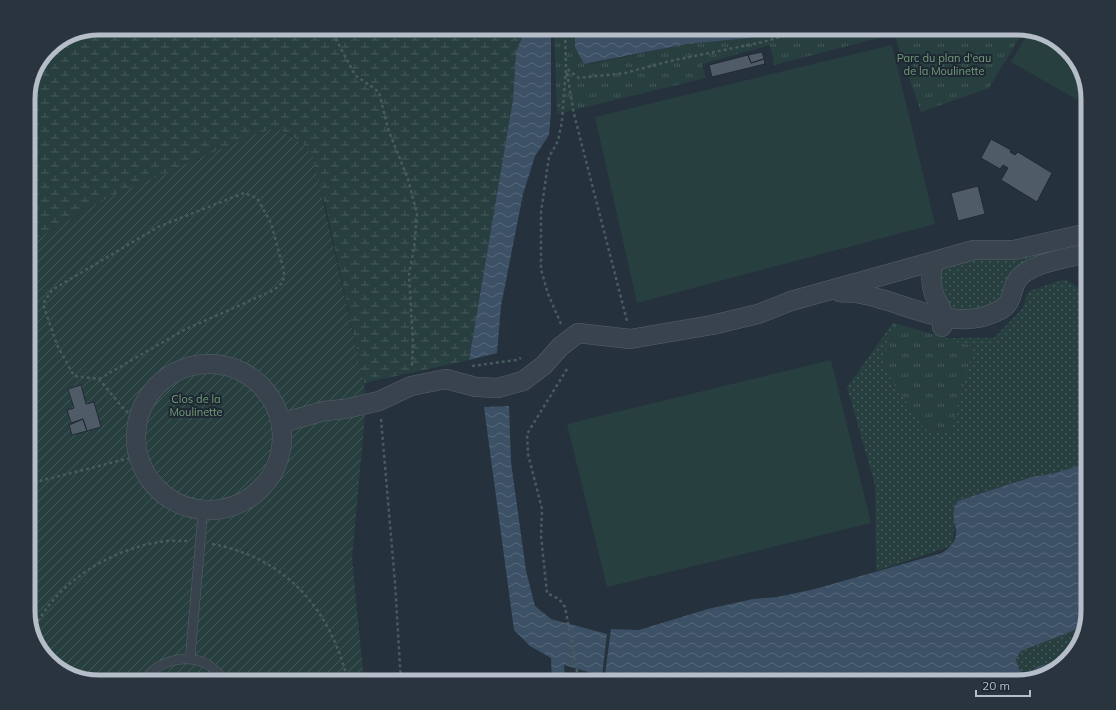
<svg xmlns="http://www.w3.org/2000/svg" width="1116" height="710" font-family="Mulish,sans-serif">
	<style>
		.grass { fill: url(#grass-dots) }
		.wetland { fill: url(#wetland-marsh) }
		.park { fill: url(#park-tufts) }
		.garden { fill: url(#garden-furrows) }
		.pitch { fill: #283f3f }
		.water { fill: url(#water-waves) }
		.building { fill: #4f5b67; stroke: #202a34 }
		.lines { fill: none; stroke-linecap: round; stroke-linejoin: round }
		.lane-casing { stroke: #57616b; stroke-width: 10 }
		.street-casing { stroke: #57616b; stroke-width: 20 }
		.path { stroke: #475c5c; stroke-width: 2.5; stroke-dasharray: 3 3; stroke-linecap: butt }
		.lane { stroke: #39434d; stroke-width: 9 }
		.street { stroke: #39434d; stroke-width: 19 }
		.labels { text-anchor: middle; stroke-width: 4; stroke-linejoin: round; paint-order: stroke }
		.park-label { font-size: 11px; fill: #749c79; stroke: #1e2832 }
		.rim { fill: none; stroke: #b5bec8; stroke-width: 5 }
	</style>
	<defs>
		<pattern id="grass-dots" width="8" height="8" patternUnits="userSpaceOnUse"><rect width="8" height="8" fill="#283f3f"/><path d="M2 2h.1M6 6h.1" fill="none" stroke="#455959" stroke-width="1.8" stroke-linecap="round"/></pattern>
		<pattern id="wetland-marsh" width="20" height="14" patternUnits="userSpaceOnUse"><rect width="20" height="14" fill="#283f3f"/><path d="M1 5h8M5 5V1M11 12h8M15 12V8" fill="none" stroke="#455959"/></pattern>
		<pattern id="park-tufts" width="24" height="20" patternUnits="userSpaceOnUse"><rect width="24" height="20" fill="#283f3f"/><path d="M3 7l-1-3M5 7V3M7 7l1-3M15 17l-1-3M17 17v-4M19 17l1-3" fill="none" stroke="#455959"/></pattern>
		<pattern id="garden-furrows" width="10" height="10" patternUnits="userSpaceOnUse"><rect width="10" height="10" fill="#283f3f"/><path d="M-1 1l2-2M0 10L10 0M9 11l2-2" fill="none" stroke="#455959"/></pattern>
		<pattern id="water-waves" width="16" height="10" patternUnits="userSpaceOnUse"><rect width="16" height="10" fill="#3c5165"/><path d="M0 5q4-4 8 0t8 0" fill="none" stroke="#56687a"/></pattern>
	</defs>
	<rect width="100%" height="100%" fill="#25323d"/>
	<path class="grass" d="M1088,233V253L1037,265L1009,302L945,318L934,262Z
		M1065,279L1088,294V465L958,501L952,546L876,571L875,485L847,387L893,323L946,338H994L1022,309L1029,291Z
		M1083,627L1076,650L1071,655L1054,662L1037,667L1027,675C1020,673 1017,666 1016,659L1021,651Z
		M1056,669L1052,673L1036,677L1041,670Z"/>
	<path class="wetland" d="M99,28H526L516,52L513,99L469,360L364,383L326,207L305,146L290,134L274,128L237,142L110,197L28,244V95L49,49L72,33Z"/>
	<path class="park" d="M554,28H575V47L591,64L687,44L749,38L778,28H1017L1024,30L989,88L921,112L894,34L774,65L770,45L702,64L706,78L557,114Z
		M893,323L974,347L950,433L924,429L882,365Z"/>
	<path class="garden" d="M274,128C291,134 303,142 313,157L364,383L366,404L352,558L364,682H99L60,670L38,647L28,615V244L110,197L237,142Z"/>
	<path class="pitch" d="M1029,32C1037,34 1050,36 1057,40C1076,53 1088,83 1088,106L1011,62Z
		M892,45L935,224L637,303L595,117Z
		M831,360L871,523L607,587L567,424Z"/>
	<path class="water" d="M526,28H551V111L549,135L535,156L523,194L501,306L497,353L469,360L513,99L516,52Z
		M575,28H778L749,38L687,44L584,64L575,47Z
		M509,406L511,462L526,571L535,606L551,619L607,634L602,676L564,665L565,682H552L551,658L530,646L514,630L484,407Z
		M1088,463V611L1083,627L1021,651L1016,659C1017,666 1020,673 1027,675L1037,667L1054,662L1071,655L1055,669L1041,670L1036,677L1017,682H604L611,629L639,630L708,609L753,599L778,597L815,589L942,553C971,534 944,520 958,501L1032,477L1052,474Z"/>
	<path class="building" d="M762,52L764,59L751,63L748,55Z
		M748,55L751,63L764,59L765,64L712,77L709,65Z
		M991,139L1011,150L1010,152L1015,155L1018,152L1052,173L1037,202L1001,180L1008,168L1003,165L1000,169L981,158Z
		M978,186L985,214L958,221L951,193Z
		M81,385L86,404L94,402L101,427L87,431L83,419L71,423L67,410L74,408L68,389Z
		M83,419L87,431L72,435L69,425Z
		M188,674L203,682H183Z"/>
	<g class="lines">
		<defs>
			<path id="lane" d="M190,659L203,511
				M144,682C155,661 184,654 205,663C214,667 220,675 226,682"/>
			<path id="street" d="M934,262C931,272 930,283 934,294C939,306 946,313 942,327
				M840,292C847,293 855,292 861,294C906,302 955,335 1000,310C1012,304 1011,292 1016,282C1026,263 1069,258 1088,253
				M136 437a73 73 0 1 1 146 0a73 73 0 1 1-146 0Z
				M281,423L324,411L345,409L379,401L411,386L446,379L476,387L498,388L523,381L544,365L560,347L578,333L630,339L712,325L758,314L791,301L974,250H1014L1088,233"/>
		</defs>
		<use href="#lane" class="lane-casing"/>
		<use href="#street" class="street-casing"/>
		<path class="path" d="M330,28L355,75L379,92L388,129L408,179L417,214L414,249L409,273L413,344L412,367
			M565,28L566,68L579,78L625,73L670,61L763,42L811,28
			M567,73L574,114L627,321
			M561,324L548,294L541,269V212L549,157L558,141L562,121L566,68
			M472,366L516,360L521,358
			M567,369L527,434L528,454L542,509L541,536L547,593L559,599L565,607L579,682
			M99,379L184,330L274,290L283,282L284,271L271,223L257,198L244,193L158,227L52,290L43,304L57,345L74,376L99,379L122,407L137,421
			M381,419L395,583L401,682
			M28,484L138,456
			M212,544C287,558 331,610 348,682
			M33,632C53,584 111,549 160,542C169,540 179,541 188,541"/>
		<use href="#lane" class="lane"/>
		<use href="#street" class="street"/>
	</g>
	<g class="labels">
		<g class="park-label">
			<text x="944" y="62">Parc du plan d'eau<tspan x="944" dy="13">de la Moulinette</tspan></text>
			<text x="196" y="403">Clos de la<tspan x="196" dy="13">Moulinette</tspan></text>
		</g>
	</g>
	<path d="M0 0H1116V710H0ZM99 35H1017A64 64 0 0 1 1081 99V611A64 64 0 0 1 1017 675H99A64 64 0 0 1 35 611V99A64 64 0 0 1 99 35Z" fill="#2a343e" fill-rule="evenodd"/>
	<path class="rim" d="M99 35H1017A64 64 0 0 1 1081 99V611A64 64 0 0 1 1017 675H99A64 64 0 0 1 35 611V99A64 64 0 0 1 99 35Z"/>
	<path d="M976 690v6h54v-6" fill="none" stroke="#b5bec8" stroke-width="2"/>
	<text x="982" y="690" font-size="12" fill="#b5bec8" stroke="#1e2832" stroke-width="3" paint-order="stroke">20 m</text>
</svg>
